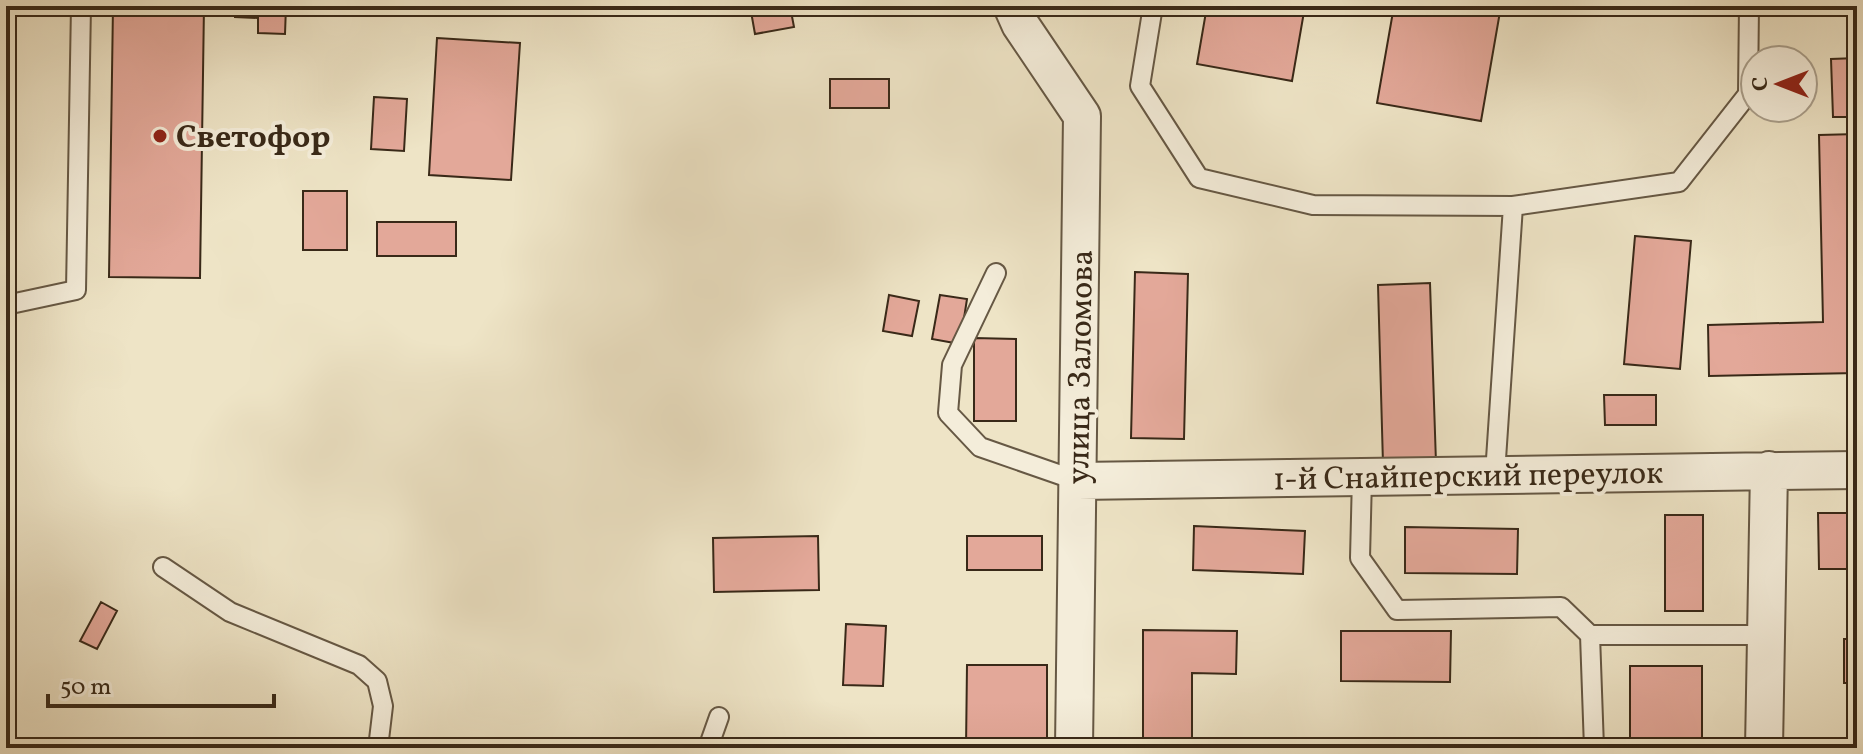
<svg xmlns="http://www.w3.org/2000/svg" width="1863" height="754" font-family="Vollkorn,serif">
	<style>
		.building { fill: #e3a899; stroke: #392918; stroke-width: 2 }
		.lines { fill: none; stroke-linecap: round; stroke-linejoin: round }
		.service-casing { stroke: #665844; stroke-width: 22 }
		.minor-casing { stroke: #665844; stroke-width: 40 }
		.service { stroke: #f4edda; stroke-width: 18 }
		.minor { stroke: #f4edda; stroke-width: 36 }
		.poi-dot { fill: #8f2418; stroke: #f4edda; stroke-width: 3 }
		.labels { text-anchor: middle; stroke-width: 8; stroke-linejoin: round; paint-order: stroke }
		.poi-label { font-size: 32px; font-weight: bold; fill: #392918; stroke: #f4edda; text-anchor: start }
		.street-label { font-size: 32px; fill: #392918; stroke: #f4edda }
	</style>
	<rect width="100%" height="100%" fill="#eee4c6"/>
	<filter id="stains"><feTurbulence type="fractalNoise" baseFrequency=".0025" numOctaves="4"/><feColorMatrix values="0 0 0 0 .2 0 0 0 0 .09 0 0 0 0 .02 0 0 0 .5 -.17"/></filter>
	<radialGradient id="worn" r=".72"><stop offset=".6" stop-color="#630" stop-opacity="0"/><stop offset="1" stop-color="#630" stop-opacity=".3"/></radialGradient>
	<path class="building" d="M113,6H204L200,278L109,277Z
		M235,6H286L285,34L258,33V18L235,17Z
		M750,6H790L794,27L755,34Z
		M1207,6H1305L1292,81L1197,64Z
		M1394,6H1501L1481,121L1377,103Z
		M437,38L520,43L511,180L429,175Z
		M1857,58V117H1833L1831,59Z
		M830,79H889V108H830Z
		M374,97L407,99L404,151L371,149Z
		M1857,134V373L1709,376L1708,325L1823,322L1819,135Z
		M303,191H347V250H303Z
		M377,222H456V256H377Z
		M1635,236L1691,241L1680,369L1624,364Z
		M1135,272L1188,274L1184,439L1131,438Z
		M1430,283L1436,463L1383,464L1378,285Z
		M889,295L919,301L912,336L883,331Z
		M940,295L967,299L960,344L932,339Z
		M974,338L1016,339V421H974Z
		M1604,395H1656V425H1605Z
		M1818,513H1857V569H1819Z
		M1665,515H1703V611H1665Z
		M1194,526L1305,531L1303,574L1193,570Z
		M1405,527L1518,529L1517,574L1405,573Z
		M818,536L819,590L714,592L713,538Z
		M967,536H1042V570H967Z
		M101,602L117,611L97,649L80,641Z
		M846,624L886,626L883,686L843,685Z
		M1143,630L1237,631L1236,674L1192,673V747L1234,748H1143Z
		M1341,631H1451L1450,682L1341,681Z
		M1844,639H1857V683H1844Z
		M967,665H1047V748H966Z
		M1630,666H1702V748H1630Z"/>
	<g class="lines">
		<defs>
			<path id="service" d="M1153,6L1140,86L1199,178L1313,205L1513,206L1495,474
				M1513,206L1679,182L1748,94L1749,6
				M996,273L952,365L948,413L980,447L1078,481
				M6,305L76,290L81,6
				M1362,477L1360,558L1397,610L1561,607L1590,635H1766
				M163,567L230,612L359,665L377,681L383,706L378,748
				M1590,635L1594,748
				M708,748L719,717"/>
			<path id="minor" d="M1012,6L1020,24L1082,116L1074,748
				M1078,481L1857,470
				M1764,748L1769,470"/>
		</defs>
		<use href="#service" class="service-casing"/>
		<use href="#minor" class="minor-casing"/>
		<use href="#service" class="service"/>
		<use href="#minor" class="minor"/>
	</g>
	<circle class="poi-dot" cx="160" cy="136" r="8"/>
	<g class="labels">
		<g class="poi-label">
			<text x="176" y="147">Светофор</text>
		</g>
		<g class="street-label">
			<text transform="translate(1079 367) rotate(-89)" y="11">улица Заломова</text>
			<text transform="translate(1468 475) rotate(-1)" y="11">1-й Снайперский переулок</text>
		</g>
	</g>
	<rect width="1863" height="754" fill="none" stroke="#eee4c6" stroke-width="32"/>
	<rect x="8" y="8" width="1847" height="738" fill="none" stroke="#392918" stroke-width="4"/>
	<rect x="16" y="16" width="1831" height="722" fill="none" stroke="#392918" stroke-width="2"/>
	<g transform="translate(1779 84) rotate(270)"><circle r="38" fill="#f4edda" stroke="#a99f8c" stroke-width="2"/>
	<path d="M0-6L14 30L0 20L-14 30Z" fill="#8f2418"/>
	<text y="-12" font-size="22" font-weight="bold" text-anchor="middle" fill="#392918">С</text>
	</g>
	<path d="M48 694v12h226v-12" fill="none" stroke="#392918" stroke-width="4"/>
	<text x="60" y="694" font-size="24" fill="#392918" stroke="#f4edda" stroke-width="6" paint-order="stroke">50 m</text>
	<rect width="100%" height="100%" filter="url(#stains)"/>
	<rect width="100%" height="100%" fill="url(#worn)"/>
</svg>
